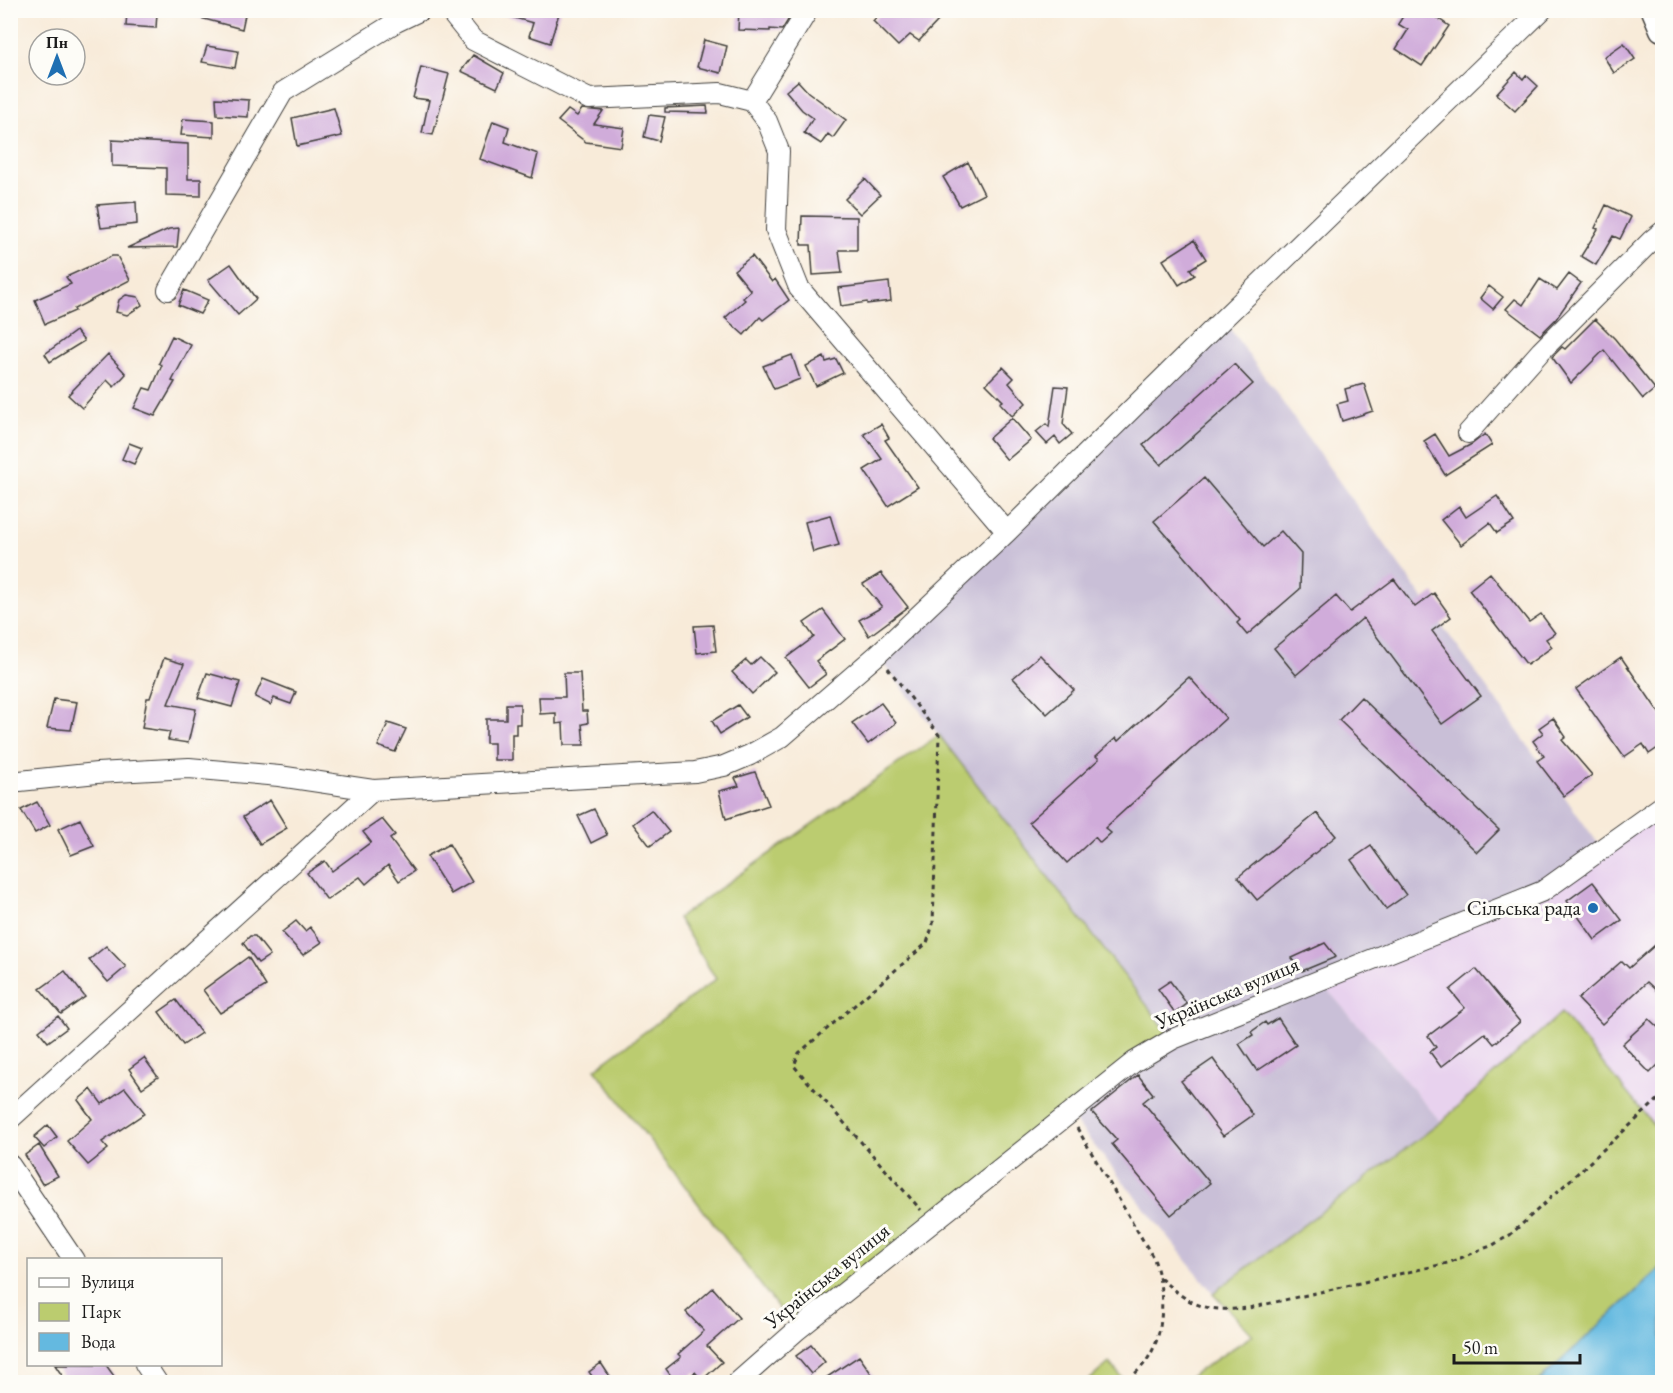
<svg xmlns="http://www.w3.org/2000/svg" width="1673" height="1393" font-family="'EB Garamond',serif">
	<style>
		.built { fill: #e8d2ee }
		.industrial { fill: #c9bfd7 }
		.green { fill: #bbcc6f; stroke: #6c7446; stroke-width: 1.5 }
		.water { fill: #64b9e0; stroke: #406a7e; stroke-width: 1.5 }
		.building { fill: #d0acda }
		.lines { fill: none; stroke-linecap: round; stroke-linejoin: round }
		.minor-casing { stroke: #3d3b38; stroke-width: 22 }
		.tertiary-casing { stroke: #3d3b38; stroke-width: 27 }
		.path { stroke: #3d3b38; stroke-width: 3; stroke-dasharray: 4.5 4.5; stroke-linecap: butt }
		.minor { stroke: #fff; stroke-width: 20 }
		.tertiary { stroke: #fff; stroke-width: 24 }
		.poi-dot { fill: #1f6fb2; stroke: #fdfcf7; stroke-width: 2 }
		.labels { text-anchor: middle; stroke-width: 6; stroke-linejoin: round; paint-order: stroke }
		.poi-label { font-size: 21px; fill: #1c1c1c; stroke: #fdfcf7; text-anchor: end }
		.street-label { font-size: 21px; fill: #1c1c1c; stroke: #fdfcf7 }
	</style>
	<rect width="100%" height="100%" fill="#fdfcf7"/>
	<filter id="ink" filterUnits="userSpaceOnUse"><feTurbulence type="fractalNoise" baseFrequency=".0167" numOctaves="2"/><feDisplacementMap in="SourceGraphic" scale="12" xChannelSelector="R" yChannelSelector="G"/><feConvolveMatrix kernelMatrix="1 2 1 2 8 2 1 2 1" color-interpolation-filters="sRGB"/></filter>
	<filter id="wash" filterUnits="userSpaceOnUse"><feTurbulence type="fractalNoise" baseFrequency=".008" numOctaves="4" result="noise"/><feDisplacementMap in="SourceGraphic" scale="24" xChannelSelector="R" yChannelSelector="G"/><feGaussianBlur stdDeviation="1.35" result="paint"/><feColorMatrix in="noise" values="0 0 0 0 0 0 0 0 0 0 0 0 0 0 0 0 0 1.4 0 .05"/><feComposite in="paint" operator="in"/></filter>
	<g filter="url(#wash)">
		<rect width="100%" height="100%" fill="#f8ebd9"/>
		<path class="built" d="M1662,806V1135L1561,1013L1441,1122L1319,980L1543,891Z"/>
		<path class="industrial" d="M1223,319L1602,849L1543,891L1320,981L1441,1122L1213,1293L1068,1113L1173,1038L877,655Z"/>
		<path class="green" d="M939,735L1173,1039L796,1331L595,1069L716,979L678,918Z
			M1561,1013L1662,1135V1267L1538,1382H1182L1253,1335L1213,1293L1441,1122Z
			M1109,1363L1126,1382H1087Z"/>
		<path class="water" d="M1662,1267V1382H1538Z"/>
		<g id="blocks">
			<path class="building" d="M189,10H246L242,29L189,15Z
				M505,10H560L550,43L529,36L533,23L504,15Z
				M739,10H790V17L782,30L770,29V31L738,30Z
				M883,10H925L938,21L919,41L910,35L898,46L873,21Z
				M1407,10H1414L1424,17L1427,11L1449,26L1422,66L1396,49L1408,30L1398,24Z
				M127,11L157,13L156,28L126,26Z
				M704,40L727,46L721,73L697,67Z
				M1624,43L1635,59L1614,73L1604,57Z
				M207,46L238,51L235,68L202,62Z
				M473,55L504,73L497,88L461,71Z
				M421,67L449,74L433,135L422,133L429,100L413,98Z
				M1516,72L1523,79L1526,75L1538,86L1515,111L1496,94Z
				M798,81L808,92L846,120L833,138L828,134L821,144L804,133L813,118L802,110L786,91Z
				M216,98L249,100L248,117L217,115Z
				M707,106L708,113L665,112V108Z
				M334,108L342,136L297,146L292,118Z
				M582,109L603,111L594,124L624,128L621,147L586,142L558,121L568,110L577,116Z
				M649,115L665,117L659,141L644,137Z
				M183,119L214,121V137L181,135Z
				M493,121L509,127L505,142L538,154L532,178L480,159Z
				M112,140L188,144V179H201V196L166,195V168L112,166Z
				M968,162L984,194L960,206L943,177Z
				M865,179L880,195L860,214L845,199Z
				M136,202L137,224L101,228L97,205Z
				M1606,205L1631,217L1620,239L1613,236L1596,265L1581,256L1598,229L1595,228Z
				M802,216L857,217V250H839L842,273L813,275L811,245H801Z
				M179,228L177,247L127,248L169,229Z
				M1194,240L1206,259L1190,269L1195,275L1179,285L1163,260Z
				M112,256H117L130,280L74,309L75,311L45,324L35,300L71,284L66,277Z
				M752,256L772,282L775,279L789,300L763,320L760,317L744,335L725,318L745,300L743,298L751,291L734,270Z
				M231,264L256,299L238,315L208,280Z
				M1569,274L1581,283L1556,319L1540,335L1506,309L1515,299L1523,305L1540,279L1557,290Z
				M889,282L891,301L867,304V302L841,306L838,288Z
				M1489,286L1503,297L1493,309L1480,298Z
				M184,290L208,300L200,314L178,305Z
				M126,295L138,297L142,305L127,315L116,312L119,300Z
				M1595,319L1615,339L1655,389L1643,399L1604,350L1571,383L1552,357L1562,347L1565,349Z
				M76,331L84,341L50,362L45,354Z
				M172,336L191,345L172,381L175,382L155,416L134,408L144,388L151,390L162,365L159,363Z
				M108,354L126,374L114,387L107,380L82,408L68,395Z
				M792,355L800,379L774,389L763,366Z
				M824,357L826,362L836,359L843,373L816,386L806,366Z
				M1234,364L1253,384L1161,465L1143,445Z
				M1003,367L1014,378L1009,383L1026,403L1012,416L1000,403L1003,401L986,384Z
				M1364,384L1373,411L1342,421L1337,404L1348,401L1345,389Z
				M1055,386L1068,387L1063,424L1072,434L1060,444L1055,437L1047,444L1036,432L1046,424L1049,427Z
				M1012,418L1031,440L1007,460L989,438Z
				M881,424L889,438L885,440L918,487L888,506L864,470L882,459L864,434Z
				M1435,434L1449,456L1472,444L1485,434L1492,445L1445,475L1424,441Z
				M129,443L142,448L134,464L122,459Z
				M1204,478L1263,547L1281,531L1301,554L1300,589L1247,635L1237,623L1240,620L1154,521Z
				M1497,496L1514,522L1497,533L1490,523L1461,545L1441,520L1459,506L1466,517Z
				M830,515L839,545L813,552L805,522Z
				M881,573L908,607L869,636L859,620L882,607L863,584Z
				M1490,573L1529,622L1541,614L1555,633L1546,639L1552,647L1527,665L1469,590Z
				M1394,579L1415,607L1434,593L1451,617L1432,631L1481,696L1442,724L1363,618L1296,675L1274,648L1336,596L1350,612Z
				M823,610L845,639L816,661L826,674L809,687L786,658L814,637L804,623Z
				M713,625L716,651L697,653L694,626Z
				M1040,655L1074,690L1047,714L1013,678Z
				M760,657L775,672L752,694L732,672L746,660L751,665Z
				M1621,657L1662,717V745L1649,754L1643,744L1624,757L1576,689Z
				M164,658L184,664L168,704L196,709L188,743L168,740L170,732L142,728L147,698H150Z
				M207,673L240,682L232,707L198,698Z
				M564,673H580L582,711H587L588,723L582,724L584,745H564L563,723L556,724V713L540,714L539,697H565Z
				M1189,677L1226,718L1105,828L1111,833L1100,843L1095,837L1067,863L1029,822L1099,759L1096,756L1116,738L1118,741Z
				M263,679L296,692L291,704L274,698L271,705L255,697Z
				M1361,697L1499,830L1477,852L1339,720Z
				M54,699L77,702L71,730L47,728Z
				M881,703L896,723L868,744L852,723Z
				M506,704H520V724H516V734H512V760H494V743H486V719H506Z
				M738,705L747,717L720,734L712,721Z
				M1553,718L1566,737L1562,740L1592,775L1564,796L1537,761L1544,756L1533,741L1543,733L1539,728Z
				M388,723L406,729L395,752L378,746Z
				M755,772L769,805L726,819L719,791L739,786L735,778Z
				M270,800L287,828L260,844L243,817Z
				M37,802L50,825L35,833L21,810Z
				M594,809L607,835L591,843L578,816Z
				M651,810L669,832L650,846L633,824Z
				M1317,813L1336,836L1257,900L1238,877Z
				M80,819L94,846L71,855L58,829Z
				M382,819L395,835L390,839L414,871L399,881L388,865L366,884L360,877L327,900L307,873L325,861L332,871L371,842L363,832Z
				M449,844L472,882L451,894L427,856Z
				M1371,846L1406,895L1386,909L1351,860Z
				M1593,882L1622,920L1595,940L1567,901Z
				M296,921L305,931L310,927L322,942L303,955L282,932Z
				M250,936H255L270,955L258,963L243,943Z
				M1662,939V996L1647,982L1602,1024L1578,999L1622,961L1629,968Z
				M1325,943L1336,957L1302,971L1292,958Z
				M106,946L126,967L108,982L89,960Z
				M248,957L266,986L220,1013L203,990Z
				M1476,969L1520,1022L1494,1044L1485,1033L1441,1067L1430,1052L1436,1047L1428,1036L1465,1008L1450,990Z
				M65,971L85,997L61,1014L40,989Z
				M1170,981L1187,1004L1175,1013L1158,989Z
				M176,1000L201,1033L183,1045L159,1012Z
				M58,1016L67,1028L48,1042L39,1031Z
				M1278,1018L1296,1045L1257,1071L1239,1044L1253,1035L1251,1032L1265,1022L1267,1025Z
				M1649,1019L1662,1031V1061L1650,1073L1622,1044Z
				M144,1058L158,1077L142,1088L129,1069Z
				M1213,1059L1253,1115L1223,1136L1181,1081Z
				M1138,1075L1153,1094L1143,1102L1210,1183L1171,1215L1112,1144L1117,1140L1092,1112Z
				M125,1088L145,1113L102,1142L108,1149L88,1165L67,1141L92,1119L78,1100L91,1089L102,1104Z
				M48,1125L57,1137L44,1148L34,1137Z
				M39,1145L58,1176L42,1184L25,1155Z
				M713,1288L739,1318L707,1346L722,1362L702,1380L695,1372L683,1383H676L666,1369L681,1357L678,1354L704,1331L686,1312Z
				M811,1345L825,1362L811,1374L796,1356Z
				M859,1356L878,1383H818Z
				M601,1363L614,1383H597L589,1372Z
				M55,1365H106L119,1383H67Z"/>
		</g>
	</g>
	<g filter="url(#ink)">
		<use href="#blocks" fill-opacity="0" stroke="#3d3b38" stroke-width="1.5"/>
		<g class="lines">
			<defs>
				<path id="minor" d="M449,10L473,40L589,99L720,93L752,101L767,121L779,151L776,230L799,288L1007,532
					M752,101L808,10
					M168,290L283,92L396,22L421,10
					M1468,433L1541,351L1652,240L1662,232
					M10,782L97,773L189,768L279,776L373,790L695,772L724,766L750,755L782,737L877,655L1007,532L1223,319L1542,10
					M10,1119L373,790
					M10,1165L74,1260
					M145,1364L157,1382
					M738,1382L796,1331L1134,1062L1173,1039L1543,891L1662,806"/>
				<path id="tertiary" d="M1654,10L1662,29"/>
			</defs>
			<use href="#minor" class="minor-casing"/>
			<use href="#tertiary" class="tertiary-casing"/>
			<path class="path" d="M888,668L939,735L933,924L927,943L799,1053L794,1066L921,1210
				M1077,1128L1154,1259C1164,1287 1166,1328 1150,1355C1144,1366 1135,1374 1125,1382
				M1160,1278C1192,1307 1205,1312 1249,1308L1448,1263L1493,1245L1510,1235L1662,1096"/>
			<use href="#minor" class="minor"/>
			<use href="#tertiary" class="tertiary"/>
		</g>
	</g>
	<circle class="poi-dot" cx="1593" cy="908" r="6"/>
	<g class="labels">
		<g class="poi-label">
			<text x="1581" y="915">Сільська рада</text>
		</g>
		<g class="street-label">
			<text transform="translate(1227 993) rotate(-23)" y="7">Українська вулиця</text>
			<text transform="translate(827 1276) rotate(-39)" y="7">Українська вулиця</text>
		</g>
	</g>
	<rect width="1673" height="1393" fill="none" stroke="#fdfcf7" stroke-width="36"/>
	<rect x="27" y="1258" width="195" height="108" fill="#fdfcf7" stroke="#a3a29f" stroke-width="1.5"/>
	<rect x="39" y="1278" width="30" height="9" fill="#ffffff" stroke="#a3a29f" stroke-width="1.5"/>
	<text x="81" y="1288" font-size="18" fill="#1c1c1c">Вулиця</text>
	<rect x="39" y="1303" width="30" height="18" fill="#bbcc6f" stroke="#a3a29f" stroke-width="1.5"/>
	<text x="81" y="1318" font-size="18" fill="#1c1c1c">Парк</text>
	<rect x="39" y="1333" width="30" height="18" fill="#64b9e0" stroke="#a3a29f" stroke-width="1.5"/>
	<text x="81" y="1348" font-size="18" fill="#1c1c1c">Вода</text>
	<g transform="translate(57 57)"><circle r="28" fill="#fdfcf7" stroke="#a3a29f" stroke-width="1.5"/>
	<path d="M0-4.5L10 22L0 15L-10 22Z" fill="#1f6fb2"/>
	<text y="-9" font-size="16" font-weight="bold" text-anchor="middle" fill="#1c1c1c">Пн</text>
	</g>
	<path d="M1454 1354v9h126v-9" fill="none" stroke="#1c1c1c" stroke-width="3"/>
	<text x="1463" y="1354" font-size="18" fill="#1c1c1c" stroke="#fdfcf7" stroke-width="4.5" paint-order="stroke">50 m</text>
</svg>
